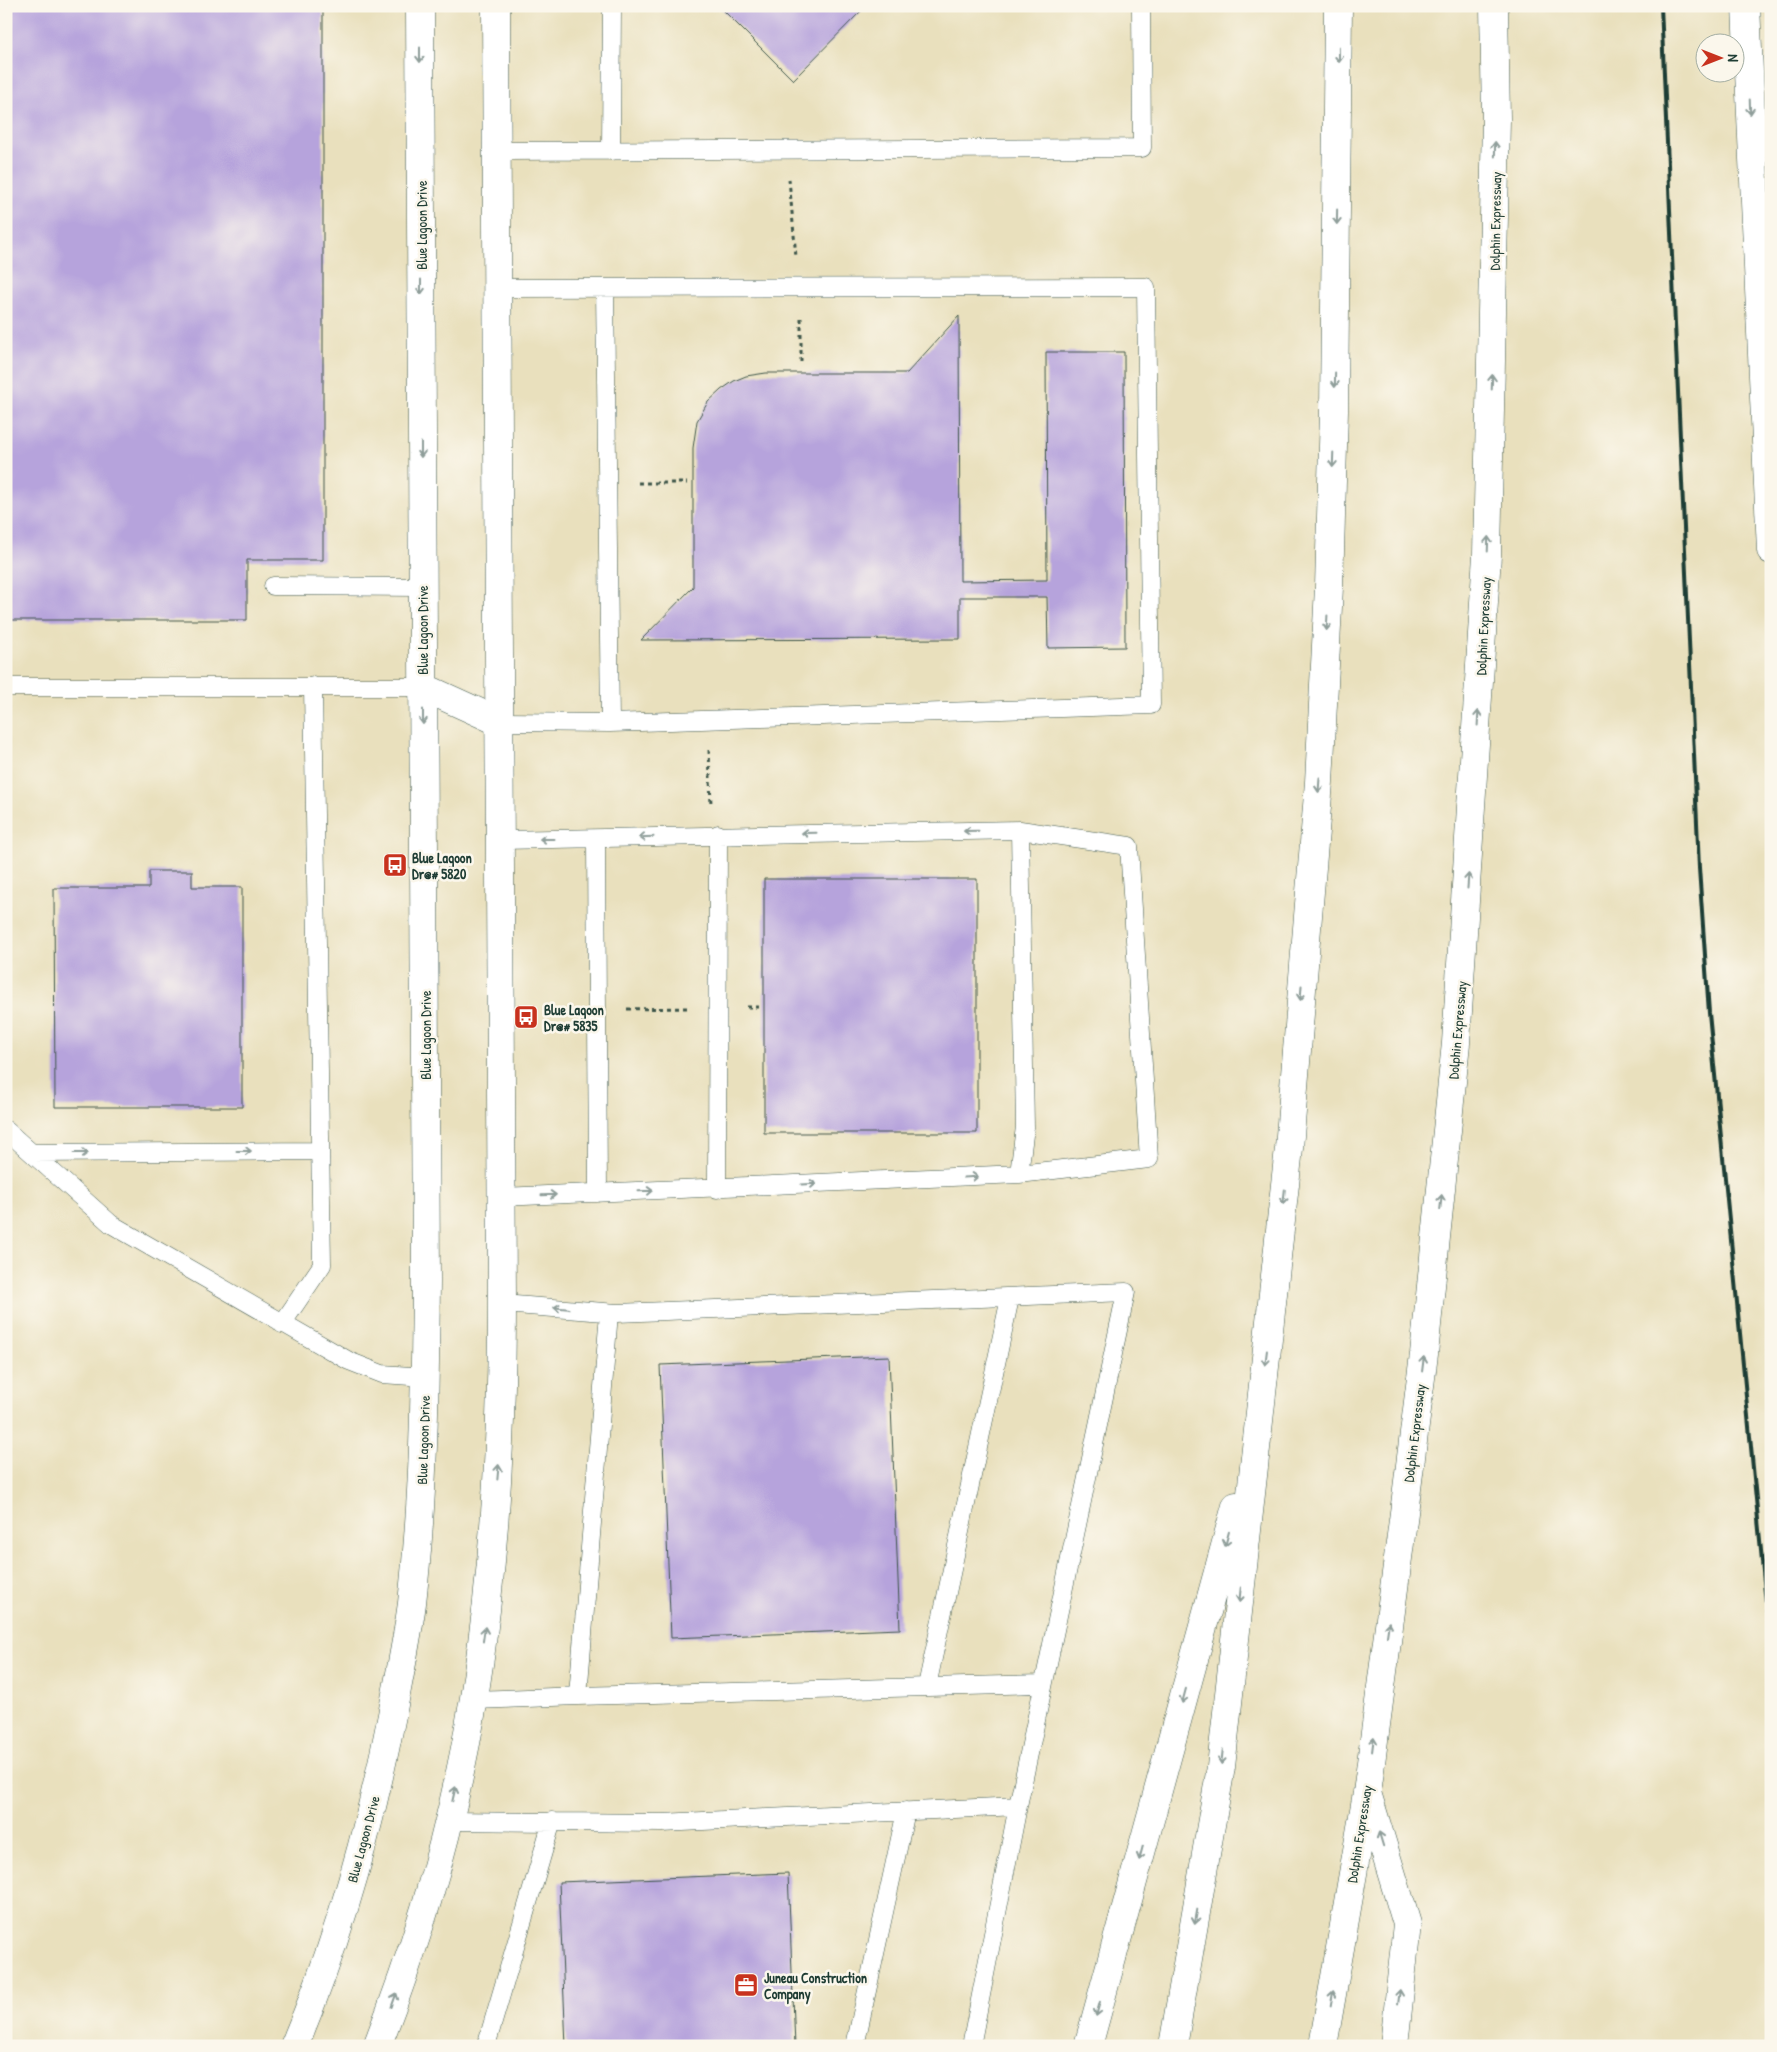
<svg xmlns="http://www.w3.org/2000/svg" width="1777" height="2052" font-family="'Patrick Hand',sans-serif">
<rect width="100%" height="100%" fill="#fbf7ec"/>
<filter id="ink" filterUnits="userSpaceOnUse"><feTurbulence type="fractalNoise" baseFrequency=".02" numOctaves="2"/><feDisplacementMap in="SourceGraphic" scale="10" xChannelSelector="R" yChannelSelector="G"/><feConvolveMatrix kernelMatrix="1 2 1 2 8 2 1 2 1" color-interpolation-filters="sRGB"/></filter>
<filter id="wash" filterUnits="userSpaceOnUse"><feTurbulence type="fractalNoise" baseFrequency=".0096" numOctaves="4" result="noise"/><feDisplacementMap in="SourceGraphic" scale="20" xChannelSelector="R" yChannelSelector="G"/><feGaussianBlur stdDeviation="1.12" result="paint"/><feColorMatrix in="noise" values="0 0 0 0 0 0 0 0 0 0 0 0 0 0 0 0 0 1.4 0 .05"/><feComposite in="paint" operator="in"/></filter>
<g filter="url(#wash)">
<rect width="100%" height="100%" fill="#e9e0bd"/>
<g id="blocks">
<!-- building -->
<path fill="#b6a3dc" d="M6 6H323V560H247V620H6Z
M719 6H866L793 80Z
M959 316 960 581 1047 580 1046 352H1124L1125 647 1048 648 1047 597H960V639L641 640 693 587V448L697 421 708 402 721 390 734 381 746 376 766 373H907Z
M149 871H192V887H242V1107H55L54 888H149Z
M764 879H977V1133H764Z
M889 1356 900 1629 671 1638 660 1365Z
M788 1873 795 2046H566L559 1882Z"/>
</g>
</g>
<g filter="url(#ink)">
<use href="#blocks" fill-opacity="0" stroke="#3d5549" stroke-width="1"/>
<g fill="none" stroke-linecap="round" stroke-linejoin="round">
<defs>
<path id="lane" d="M497 151 1142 148 1141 6
M611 151 612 6
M498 288 1146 287 1151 705 610 723 500 722
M605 288 610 723
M273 586 422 587
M6 687H423
M596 839 598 1193
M499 840 1020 830 1129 846 1149 1159 1019 1174 501 1197
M6 1130 111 1224 349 1361 382 1374 425 1377
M32 1153 320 1151
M1019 1174 1025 1127 1020 830
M717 1189 718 834
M502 1304 617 1313 1126 1292 1018 1806
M609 1313 578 1696 1043 1684
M282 1324 322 1265 313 686
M927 1686 1010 1298
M474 1700 578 1696
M448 1821 662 1823 1018 1806 971 2046
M486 2046 552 1821
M855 2046 906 1811"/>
<path id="street" d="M423 687 500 722
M294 2046C339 1940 370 1828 392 1715 399 1678 407 1641 412 1603 424 1496 425 1389 426 1281L420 6
M377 2046C421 1934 455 1816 474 1698 495 1568 502 1436 502 1304L496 6"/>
<path id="secondary" d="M1746 6 1771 550"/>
<path id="highway" d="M1368 1796 1407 1924 1394 2046
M1088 2046 1236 1506
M1173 2046 1221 1767 1289 1148 1319 782 1329 587 1334 411 1338 6
M1323 2046 1367 1793 1405 1505 1424 1354 1456 1043 1487 555 1496 119 1494 6"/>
</defs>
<!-- lane casing -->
<use href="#lane" stroke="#3d5549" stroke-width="19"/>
<!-- street casing -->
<use href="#street" stroke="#3d5549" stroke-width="29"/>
<!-- secondary casing -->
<use href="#secondary" stroke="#3d5549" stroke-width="29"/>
<!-- highway casing -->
<use href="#highway" stroke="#3d5549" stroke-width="29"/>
<!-- path -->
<path stroke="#3d5549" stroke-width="3" stroke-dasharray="4 4" stroke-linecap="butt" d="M789 179 796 257
M801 318V362
M638 483H687
M709 750 711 806
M747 1007H758
M627 1009 688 1008"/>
<!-- lane -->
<use href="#lane" stroke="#fff" stroke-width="18"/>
<!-- street -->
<use href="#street" stroke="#fff" stroke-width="28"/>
<!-- secondary -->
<use href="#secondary" stroke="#fff" stroke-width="28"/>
<!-- highway -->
<use href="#highway" stroke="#fff" stroke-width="28"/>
<!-- rail -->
<path stroke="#1f3d34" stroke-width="4" d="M1661 6 1699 868 1709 1013 1771 1654"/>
</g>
<!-- one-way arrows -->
<defs><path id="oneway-shaft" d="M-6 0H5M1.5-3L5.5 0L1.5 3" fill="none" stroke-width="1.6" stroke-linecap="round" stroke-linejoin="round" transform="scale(1.25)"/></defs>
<g stroke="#8f9e9a">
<use href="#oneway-shaft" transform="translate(420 55) rotate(90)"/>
<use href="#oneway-shaft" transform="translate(1339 55) rotate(89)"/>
<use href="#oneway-shaft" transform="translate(1750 107) rotate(88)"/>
<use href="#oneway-shaft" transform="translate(1495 149) rotate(-89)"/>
<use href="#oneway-shaft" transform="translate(1337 217) rotate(91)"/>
<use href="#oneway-shaft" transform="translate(421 287) rotate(90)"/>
<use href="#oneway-shaft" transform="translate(1335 380) rotate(91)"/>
<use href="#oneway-shaft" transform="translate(1492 382) rotate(-88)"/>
<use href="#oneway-shaft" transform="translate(421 450) rotate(90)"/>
<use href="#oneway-shaft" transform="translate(1333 460) rotate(92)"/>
<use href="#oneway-shaft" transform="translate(1488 544) rotate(-88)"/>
<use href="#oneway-shaft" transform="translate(1327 623) rotate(93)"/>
<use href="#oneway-shaft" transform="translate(423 717) rotate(90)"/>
<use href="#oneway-shaft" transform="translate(1478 718) rotate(-87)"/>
<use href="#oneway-shaft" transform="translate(1319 785) rotate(94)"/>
<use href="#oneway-shaft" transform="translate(971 831) rotate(179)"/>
<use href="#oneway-shaft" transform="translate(809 833) rotate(179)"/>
<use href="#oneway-shaft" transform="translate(646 837) rotate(178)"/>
<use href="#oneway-shaft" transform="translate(547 839) rotate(180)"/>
<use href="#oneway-shaft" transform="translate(1468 881) rotate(-86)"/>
<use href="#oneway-shaft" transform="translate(1301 993) rotate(94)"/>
<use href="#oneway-shaft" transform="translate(244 1151)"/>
<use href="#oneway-shaft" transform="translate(81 1153)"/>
<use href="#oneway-shaft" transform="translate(971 1177) rotate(-3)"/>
<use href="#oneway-shaft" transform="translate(809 1184) rotate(-3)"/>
<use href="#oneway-shaft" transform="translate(646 1191) rotate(-2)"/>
<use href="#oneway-shaft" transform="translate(549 1195) rotate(-2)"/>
<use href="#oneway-shaft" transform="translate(1284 1197) rotate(96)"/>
<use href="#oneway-shaft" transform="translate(1441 1202) rotate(-84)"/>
<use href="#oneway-shaft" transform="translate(561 1308) rotate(-175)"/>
<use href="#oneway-shaft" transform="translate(1266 1358) rotate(97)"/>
<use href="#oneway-shaft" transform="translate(1423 1364) rotate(-83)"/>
<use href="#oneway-shaft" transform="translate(498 1472) rotate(-85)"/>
<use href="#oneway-shaft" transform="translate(1227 1539) rotate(105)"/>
<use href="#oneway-shaft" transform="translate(1240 1595) rotate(96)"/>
<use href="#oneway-shaft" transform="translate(1388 1629) rotate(-82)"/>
<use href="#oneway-shaft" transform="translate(484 1634) rotate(-82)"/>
<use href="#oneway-shaft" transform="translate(1184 1696) rotate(105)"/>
<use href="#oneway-shaft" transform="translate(1373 1744) rotate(-83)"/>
<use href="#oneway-shaft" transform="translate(1222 1757) rotate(96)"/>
<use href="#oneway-shaft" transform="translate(454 1794) rotate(-77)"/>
<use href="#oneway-shaft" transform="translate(1381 1839) rotate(-107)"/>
<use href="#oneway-shaft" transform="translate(1141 1853) rotate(105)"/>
<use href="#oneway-shaft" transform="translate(1196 1917) rotate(100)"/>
<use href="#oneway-shaft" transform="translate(1399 1997) rotate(-83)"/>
<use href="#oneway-shaft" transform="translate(1332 1998) rotate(-80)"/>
<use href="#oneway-shaft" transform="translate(394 2000) rotate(-70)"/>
<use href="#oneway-shaft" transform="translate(1098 2009) rotate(105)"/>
</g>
</g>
<!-- icons -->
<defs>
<symbol id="bus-square" viewBox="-11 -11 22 22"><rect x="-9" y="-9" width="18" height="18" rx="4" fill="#c8321e" stroke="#fbf7ec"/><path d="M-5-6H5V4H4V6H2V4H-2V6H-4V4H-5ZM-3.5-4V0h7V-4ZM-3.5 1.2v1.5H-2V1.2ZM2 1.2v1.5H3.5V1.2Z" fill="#fff"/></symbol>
<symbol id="office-square" viewBox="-11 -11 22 22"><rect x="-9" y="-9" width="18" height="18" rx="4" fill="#c8321e" stroke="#fbf7ec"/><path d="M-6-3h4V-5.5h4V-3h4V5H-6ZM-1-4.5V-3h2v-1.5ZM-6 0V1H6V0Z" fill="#fff"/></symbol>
</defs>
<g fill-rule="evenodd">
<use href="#bus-square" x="381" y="851" width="28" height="28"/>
<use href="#bus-square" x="512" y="1003" width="28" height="28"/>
<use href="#office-square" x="732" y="1971" width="28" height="28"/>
</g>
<g text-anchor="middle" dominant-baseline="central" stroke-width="5" stroke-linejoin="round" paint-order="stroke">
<!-- street labels -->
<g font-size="14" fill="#1f3d34" stroke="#fbf7ec">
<text transform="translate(1495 221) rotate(-89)">Dolphin Expressway</text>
<text transform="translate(421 225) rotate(-90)">Blue Lagoon Drive</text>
<text transform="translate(1483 626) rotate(-87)">Dolphin Expressway</text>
<text transform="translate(422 630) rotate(-90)">Blue Lagoon Drive</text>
<text transform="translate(1457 1030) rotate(-85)">Dolphin Expressway</text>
<text transform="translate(425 1035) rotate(-90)">Blue Lagoon Drive</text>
<text transform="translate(1414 1433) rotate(-83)">Dolphin Expressway</text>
<text transform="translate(423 1440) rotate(-88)">Blue Lagoon Drive</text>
<text transform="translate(1359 1834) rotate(-81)">Dolphin Expressway</text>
<text transform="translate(363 1839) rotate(-75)">Blue Lagoon Drive</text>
</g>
<!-- poi labels -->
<g font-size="14" font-weight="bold" fill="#1f3d34" stroke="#fbf7ec" text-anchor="start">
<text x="412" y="857">Blue Lagoon<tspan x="412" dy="16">Dr@# 5820</tspan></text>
<text x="544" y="1009">Blue Lagoon<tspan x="544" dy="16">Dr@# 5835</tspan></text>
<text x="764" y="1977">Juneau Construction<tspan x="764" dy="16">Company</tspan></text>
</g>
</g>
<!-- margin -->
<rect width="1777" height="2052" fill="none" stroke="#fbf7ec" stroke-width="25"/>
<!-- north arrow -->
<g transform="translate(1720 58) rotate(90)"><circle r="24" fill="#fbf7ec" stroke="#a3ada2"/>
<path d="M0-4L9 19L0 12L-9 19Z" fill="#c8321e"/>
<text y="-8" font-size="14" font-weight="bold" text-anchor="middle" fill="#1f3d34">N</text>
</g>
</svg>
